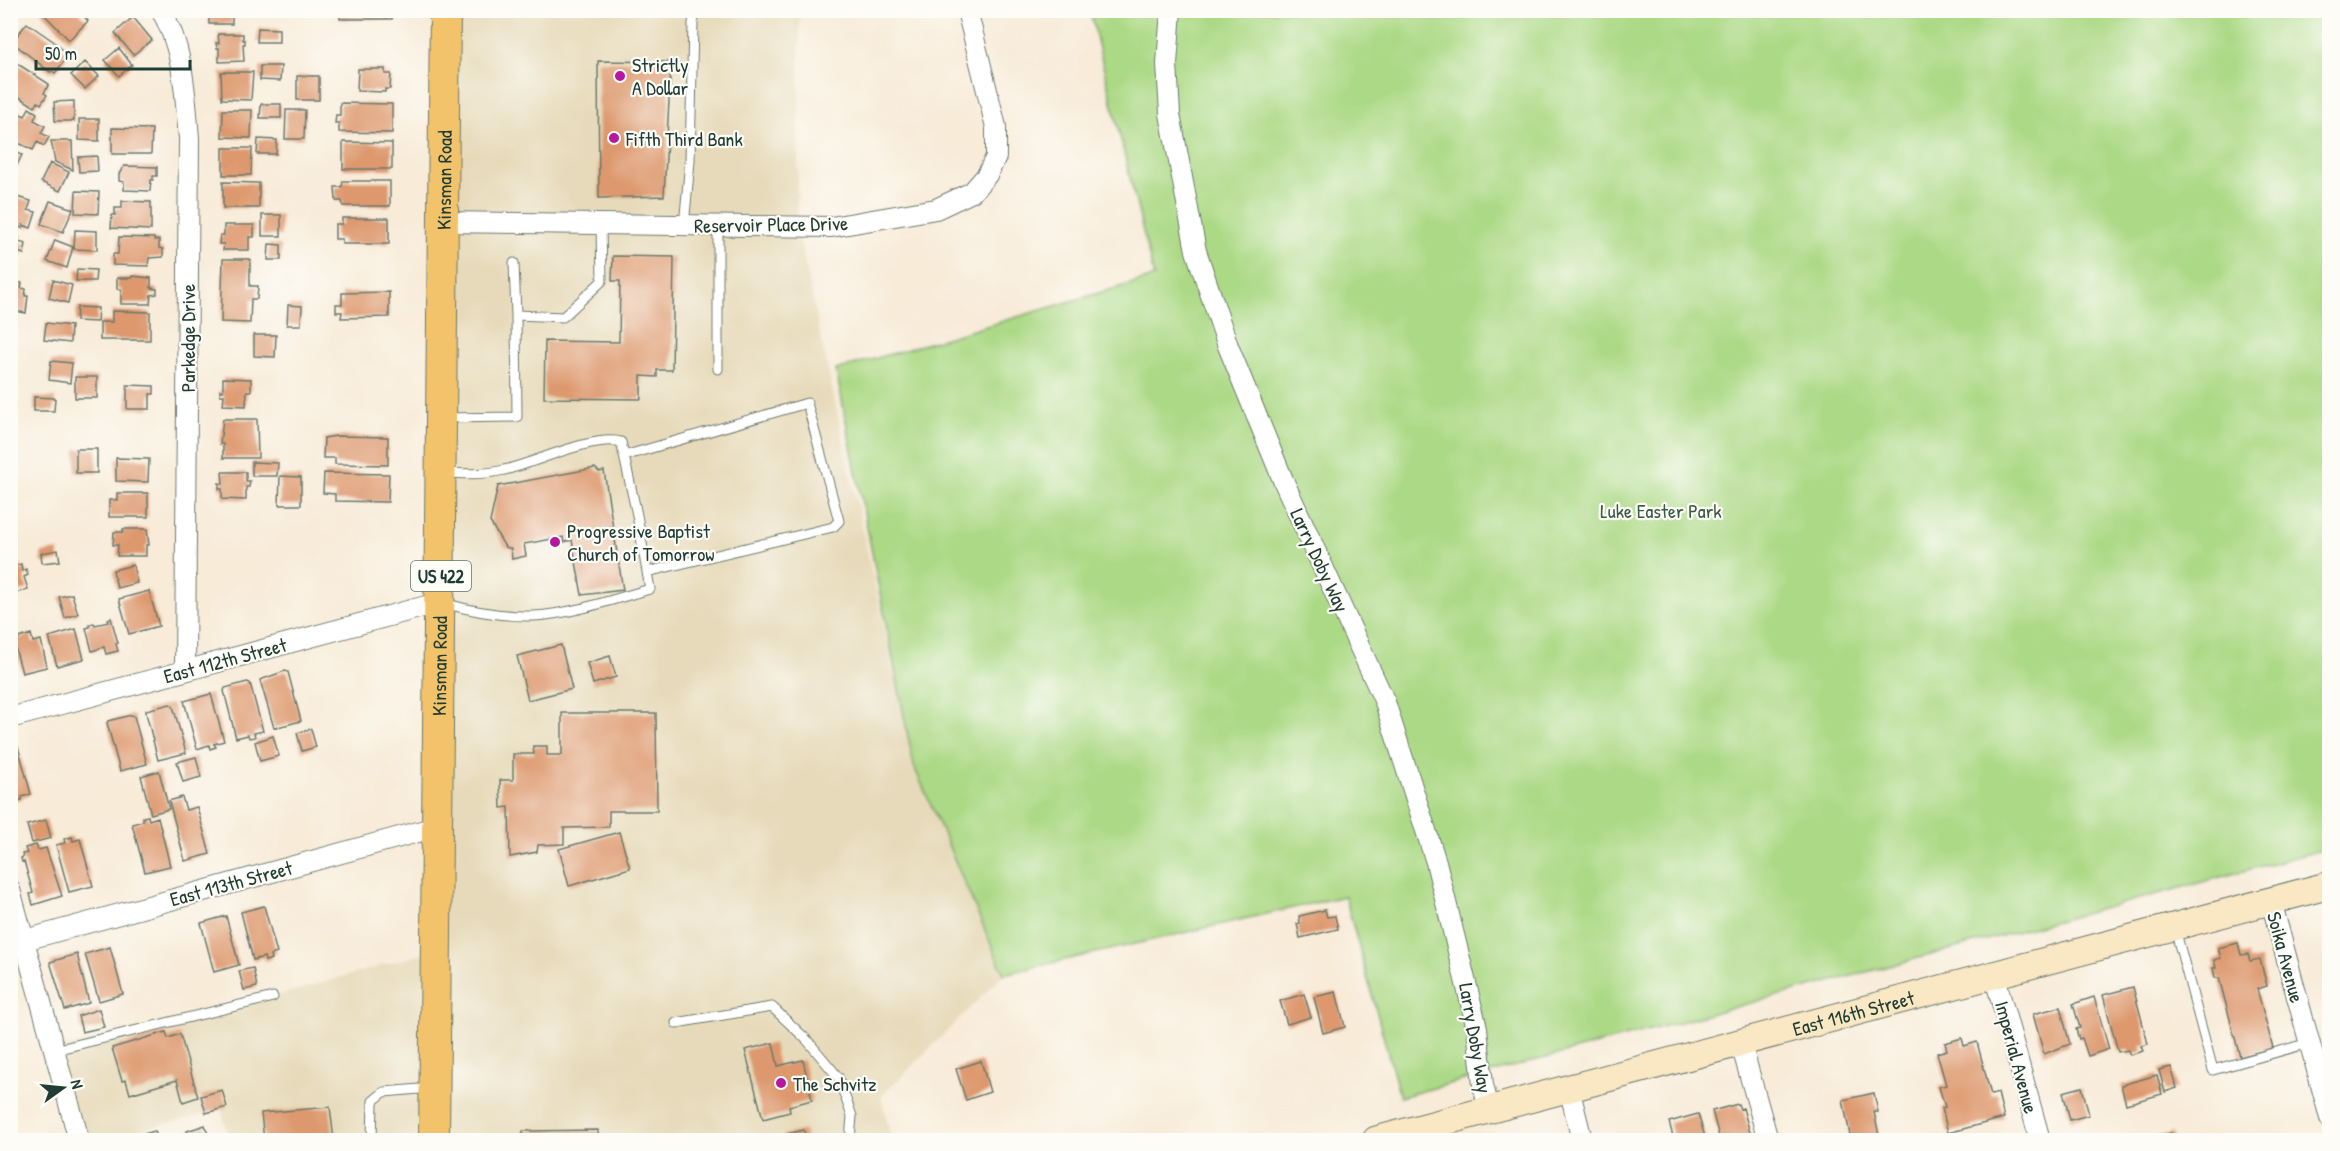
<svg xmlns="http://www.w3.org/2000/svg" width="2340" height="1151" font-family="'Patrick Hand',sans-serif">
<rect width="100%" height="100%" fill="#fdfcf7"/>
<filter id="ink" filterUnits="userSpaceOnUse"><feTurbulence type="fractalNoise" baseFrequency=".0167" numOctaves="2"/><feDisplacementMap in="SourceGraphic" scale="12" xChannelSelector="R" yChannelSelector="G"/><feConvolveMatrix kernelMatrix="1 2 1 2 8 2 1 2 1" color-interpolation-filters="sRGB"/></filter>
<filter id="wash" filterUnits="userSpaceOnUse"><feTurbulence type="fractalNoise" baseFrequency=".008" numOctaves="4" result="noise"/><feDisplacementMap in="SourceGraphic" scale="24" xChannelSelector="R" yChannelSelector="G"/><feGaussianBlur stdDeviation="1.35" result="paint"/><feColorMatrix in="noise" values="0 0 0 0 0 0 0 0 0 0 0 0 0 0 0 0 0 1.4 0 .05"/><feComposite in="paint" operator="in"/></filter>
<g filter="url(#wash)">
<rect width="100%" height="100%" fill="#f8ebd8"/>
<!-- built -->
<path fill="#e7daba" d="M445 11H800L797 227 914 766 1004 974 881 1097 892 1140H230L221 1110 100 1140H79L55 1050 273 997 435 950Z"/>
<!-- green -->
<path fill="#acd985" stroke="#668b5c" stroke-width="1.5" d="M1090 11H2319L2330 70 2329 848 1400 1097 1345 896 1004 974 914 766 836 370 1154 277Z"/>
<g id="blocks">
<!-- building -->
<path fill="#dd986d" d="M40 10H78L88 21 69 40Z
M209 10H232V24H209Z
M340 10H392V19H340Z
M133 17 152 40 133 55 115 33Z
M27 23 53 41 66 53 63 57 66 59 55 73 52 71 50 72 12 42Z
M258 28 279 29V42H257Z
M218 34H243V40H245V44H243L244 61 219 62V48H217L216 43H219Z
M119 48 132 65 119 76 105 60Z
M10 59 49 84 44 93 47 95 41 104 38 102 35 107 10 91Z
M598 61 671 62 664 196 599 198Z
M85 62 99 76 85 89 71 75Z
M260 66H281L280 81 260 80Z
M358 69H385V74H391L390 89H385V92L357 91Z
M221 72H253L251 100 222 99Z
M297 76H319V100H297Z
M74 101V121H55L54 102Z
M340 103 392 104V133L339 132V123H335L336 115H340Z
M261 104H281V118H260Z
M29 108 37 113 34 120 45 126 41 133 49 137 44 146 37 142 33 150 10 139V109L25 116Z
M223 110H252L251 138 222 137Z
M286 110H305L304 139H285Z
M79 119H99V141L79 140Z
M112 128 152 129 151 154H112Z
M258 139 277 140 276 154H257Z
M51 141H72L73 170 55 162Z
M343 142 392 143V169H343Z
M223 148H252L251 175H223Z
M10 150 22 155 10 180Z
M97 156 98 171 79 172 78 157Z
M50 163 69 172 60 191 41 182Z
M124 166 157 167V176H153V180H151L150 191 124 190V182L119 181V174Z
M343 181H390V206H343L342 201H336L335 187H342Z
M223 182 259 183V208H223Z
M76 191 99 192 98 214 75 213Z
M10 195 31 201 28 210 36 212 31 228 23 225 22 228 10 224Z
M50 201 73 209 63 232 41 224Z
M122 201 151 202V230L111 228 112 215H115V208H122Z
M262 215H281V236H262Z
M342 218H389V244H342V239H335V224H342Z
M224 225H254V237H249V250H223L224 244H219L220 235H224Z
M75 230 97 231V250L74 249Z
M16 235 19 236V242L26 244 24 254 17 252 14 266 10 265V236L15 238Z
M119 237 154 238V240H159V248L163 249V257L149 258 148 266 113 265V254H118Z
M55 240 73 247 67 268 47 261Z
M269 244 281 245V260H268Z
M613 256 674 257 672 370H657V377L641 376V399L544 398 545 341 619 342 620 281H612Z
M223 259H250V286H258L257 299H251L250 323 221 322Z
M77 269 96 270 95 281H76Z
M132 276 151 278V288L157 289V294L151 295 150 304H121V289H117V278H132Z
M53 280 72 285 68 303 49 298Z
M10 281 22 283 21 288 26 289 25 296H28L26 313 10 310Z
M389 292V317L341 318 342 312H336V304H342V293Z
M288 305 302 306 301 325H287Z
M77 307 98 308 97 322 76 321Z
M112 311 150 312V340H100V322H112Z
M46 323 71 326 70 343 44 340Z
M254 335H276L275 357 254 356Z
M51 361 72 363 70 383 49 380Z
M75 377H97V398H75Z
M223 378 251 379V391H247L246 406 223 405 224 395H220V390L223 391Z
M127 385 154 386V394H150V409H127Z
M34 397 55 398 54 411H34Z
M223 419H257L258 458H223V444H220Z
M336 436 388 437V465L335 464V458H323L324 438Z
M76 449H97V473H76Z
M116 458 149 459 148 482 116 481Z
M252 462 278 463 277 476H252Z
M595 468 599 472 604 471 623 590 582 595 572 540 564 542 563 537 524 544 526 556 512 559 511 549 505 547 490 522 498 486Z
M222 472H246V481H250L249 487H246V500L222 499V489H219V483L223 484Z
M324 473 389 474 388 502 335 501V494L323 493Z
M280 476 301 477V505H279Z
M117 493H148V517H109V500H117Z
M123 529H147L149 545H146V556H117L118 545H113L114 532H123Z
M58 550 60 561 42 563 41 553Z
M21 564 22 571 26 569 28 575 24 577 28 589 10 595V567Z
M133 565 137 583 117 588 113 570Z
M149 591 159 626 129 634 119 599Z
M72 594 78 614 65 618 59 597Z
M111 618 118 643 116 644 118 651 106 654 104 647 92 651 86 628 90 627 89 624 94 623 95 625 109 622 108 619Z
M76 629 84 659 57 666 49 637Z
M31 634 33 642 41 640 47 667 22 673 13 640Z
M561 645 572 689 528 700 517 656Z
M610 656 616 677 593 684 587 663Z
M285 671 288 672 301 721 274 728 260 680Z
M247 682 250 683 263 731 254 733 255 737 249 738 248 735 236 738 224 691 225 688Z
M211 694 224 741 214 744 216 747 210 749 209 745 197 749 184 701Z
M170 704 173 706 186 753 158 760 146 713V710Z
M562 713H656L657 811H609V827L564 828V844L538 845 537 852 510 857 509 807 501 808 500 780H513V754H534L533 746H547V755H562Z
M131 715 134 716 147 764 120 771 107 723 108 721Z
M311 729 316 747 302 751 297 733Z
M273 736 279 756 260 761 255 742Z
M18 747 31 794 22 797V800L16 801 15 798 10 799V749Z
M196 757 201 777 183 782 177 762Z
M159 771 169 809 151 814 141 776Z
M182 797 186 810 197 807 210 854 185 861 169 801Z
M148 816 149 820 158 817 170 866 145 872 132 824 143 821V817Z
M46 820 51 838 32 843 27 825Z
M619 832 630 868 569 886 559 849Z
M72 837 73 841 80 839 93 886 69 892 56 845 65 843 64 839Z
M36 845 38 850 46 848 62 896 33 905 30 894 33 893 24 861 22 862 21 858 23 857 22 854 27 853 25 848Z
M264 906 277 953 271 955 272 959 265 961 264 957 253 960 241 912Z
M1325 910 1327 917 1335 916 1338 929 1300 938 1297 924 1300 923 1299 916Z
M226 916 239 965 214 972 201 923Z
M2238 943 2241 955 2248 954 2250 961 2260 959 2267 986 2257 989 2273 1048 2240 1057 2219 978H2215L2213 968H2216L2214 960 2221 958 2218 948Z
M110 947 123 994 99 1001 85 954Z
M77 954 89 1003 65 1010 50 962Z
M253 968 257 987 244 990 239 971Z
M2133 987 2148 1044 2141 1046 2143 1051 2130 1055 2128 1050 2118 1052 2103 995Z
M1336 992 1345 1027 1323 1033 1314 997Z
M1304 994 1311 1017 1287 1024 1280 1001Z
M2094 997 2109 1049 2088 1056 2082 1038 2079 1039 2076 1029 2080 1028 2073 1004Z
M2060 1007 2070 1044 2044 1054 2033 1014Z
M99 1009 104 1027 82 1032 78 1016Z
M166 1032 168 1038 180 1034 198 1097 183 1102 177 1080 130 1094 126 1080 122 1081 112 1048Z
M1962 1038 1964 1046 1977 1042 1991 1095 1998 1093 2004 1118 1948 1133 1942 1108 1945 1107 1939 1087 1946 1085 1937 1053 1947 1050 1945 1043Z
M773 1043 778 1066 803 1060 812 1100 789 1106 790 1112 763 1119 745 1050Z
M981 1061 990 1092 966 1100 956 1069Z
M2171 1067 2177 1088 2165 1092 2159 1070Z
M2157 1075 2162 1094 2126 1104 2121 1085Z
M2082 1087 2089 1115 2070 1120 2063 1092Z
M222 1090 227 1107 206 1113 201 1096Z
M1874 1093 1878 1112H1874L1880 1140H1851L1843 1100Z
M1738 1104 1740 1109 1743 1108 1752 1140H1720L1712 1111Z
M330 1107 334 1140H264L261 1113Z
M1698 1114 1706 1140H1674L1669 1122Z
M205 1125 210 1140H190L187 1131Z
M598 1130V1140H523V1131Z
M804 1130 806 1140H785L783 1135Z
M155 1131 158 1140H130L129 1138Z
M2171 1133 2173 1140H2152V1138Z"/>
</g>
</g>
<g filter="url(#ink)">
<use href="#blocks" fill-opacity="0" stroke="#6b7a6d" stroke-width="1.5"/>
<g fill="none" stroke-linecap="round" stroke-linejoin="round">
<defs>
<path id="service" d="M684 226 690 161 693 23 696 10
M718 226V369
M514 263 516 315
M444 418 517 417 516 315 563 317 602 281 601 224
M624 456 807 403 839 521 833 527 647 572
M443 603C472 611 503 617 534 616 573 614 613 599 650 589L637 515 621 442C594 434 533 464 504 470 483 475 464 474 443 473
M2175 929 2213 1070 2309 1043
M676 1023 772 1007 807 1040 838 1077 852 1116 850 1140
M55 1050 273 997
M372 1140 373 1101 384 1092 432 1088"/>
<path id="minor" d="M161 10C184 49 185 94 189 138L185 670
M1171 10 1167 64 1170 114 1196 251 1228 346 1283 480 1385 702 1436 862 1477 1028 1483 1085 1489 1109
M443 222 831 227 936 209 972 192 987 175 996 157V127L967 10
M10 718 441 602
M10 890 79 1140
M2271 901 2330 1118
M25 940 436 827
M1994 974 2040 1140
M1741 1044 1768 1140
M1569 1088 1582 1140"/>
<g id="secondary">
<path id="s1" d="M1376 1140 2330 885"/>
</g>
<g id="primary">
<path id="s2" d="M434 1140 445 10"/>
</g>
</defs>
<!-- service casing -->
<use href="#service" stroke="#6b7a6d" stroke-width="11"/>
<!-- minor casing -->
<use href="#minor" stroke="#6b7a6d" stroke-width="22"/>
<!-- secondary casing -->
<use href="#secondary" stroke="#6b7a6d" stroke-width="29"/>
<!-- primary casing -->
<use href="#primary" stroke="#6b7a6d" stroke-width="32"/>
<!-- service -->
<use href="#service" stroke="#fff" stroke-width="9"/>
<!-- minor -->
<use href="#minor" stroke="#fff" stroke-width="20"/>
<!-- secondary -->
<use href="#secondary" stroke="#fae7c3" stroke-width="27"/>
<!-- primary -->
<use href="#primary" stroke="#f2c36a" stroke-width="30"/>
</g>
</g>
<!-- markers -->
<g fill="#b5179e" stroke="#fdfcf7" stroke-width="2">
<circle cx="620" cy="76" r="6"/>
<circle cx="614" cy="138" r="6"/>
<circle cx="555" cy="542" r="6"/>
<circle cx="781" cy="1083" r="6"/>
</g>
<g text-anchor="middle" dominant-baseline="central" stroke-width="4.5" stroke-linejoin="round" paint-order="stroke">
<!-- shield labels -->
<rect fill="#fdfcf7" stroke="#62766e" stroke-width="1.5" x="411" y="561" width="60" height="30" rx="4.5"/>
<g font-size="18" font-weight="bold" fill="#1f3d34">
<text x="441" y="576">US 422</text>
</g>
<!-- poi labels -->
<g font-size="20" fill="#1f3d34" stroke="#fdfcf7" text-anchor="start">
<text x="632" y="64">Strictly<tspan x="632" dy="23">A Dollar</tspan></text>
<text x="626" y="138">Fifth Third Bank</text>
<text x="567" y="530">Progressive Baptist<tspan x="567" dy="23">Church of Tomorrow</tspan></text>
<text x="793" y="1083">The Schvitz</text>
</g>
<!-- street labels -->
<g font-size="20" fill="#1f3d34" stroke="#fdfcf7">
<text stroke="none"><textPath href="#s2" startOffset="960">Kinsman Road</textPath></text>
<text transform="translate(771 224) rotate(-1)">Reservoir Place Drive</text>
<text transform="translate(187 338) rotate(-90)">Parkedge Drive</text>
<text transform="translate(1320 560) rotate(65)">Larry Doby Way</text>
<text transform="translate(225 660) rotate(-15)">East 112th Street</text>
<text stroke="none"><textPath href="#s2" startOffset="474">Kinsman Road</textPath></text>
<text transform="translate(231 883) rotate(-15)">East 113th Street</text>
<text transform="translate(2286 957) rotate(75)">Soika Avenue</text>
<text stroke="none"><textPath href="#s1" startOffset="494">East 116th Street</textPath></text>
<text transform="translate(1476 1038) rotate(80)">Larry Doby Way</text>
<text transform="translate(2017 1057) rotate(75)">Imperial Avenue</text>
</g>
<!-- park labels -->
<g font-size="20" fill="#3b5c44" stroke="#fdfcf7">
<text x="1661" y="510">Luke Easter Park</text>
</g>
</g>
<!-- margin -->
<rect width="2340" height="1151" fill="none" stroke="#fdfcf7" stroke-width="36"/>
<!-- north arrow -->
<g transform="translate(63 1088) rotate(75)" stroke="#fdfcf7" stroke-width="4.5" paint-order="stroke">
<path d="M0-4.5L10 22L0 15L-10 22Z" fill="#1f3d34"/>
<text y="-9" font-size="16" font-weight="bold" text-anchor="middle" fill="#1f3d34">N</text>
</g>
<!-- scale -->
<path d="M36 60v9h154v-9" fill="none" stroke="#1f3d34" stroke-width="3"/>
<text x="45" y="60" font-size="18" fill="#1f3d34" stroke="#fdfcf7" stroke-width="4.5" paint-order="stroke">50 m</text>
</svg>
